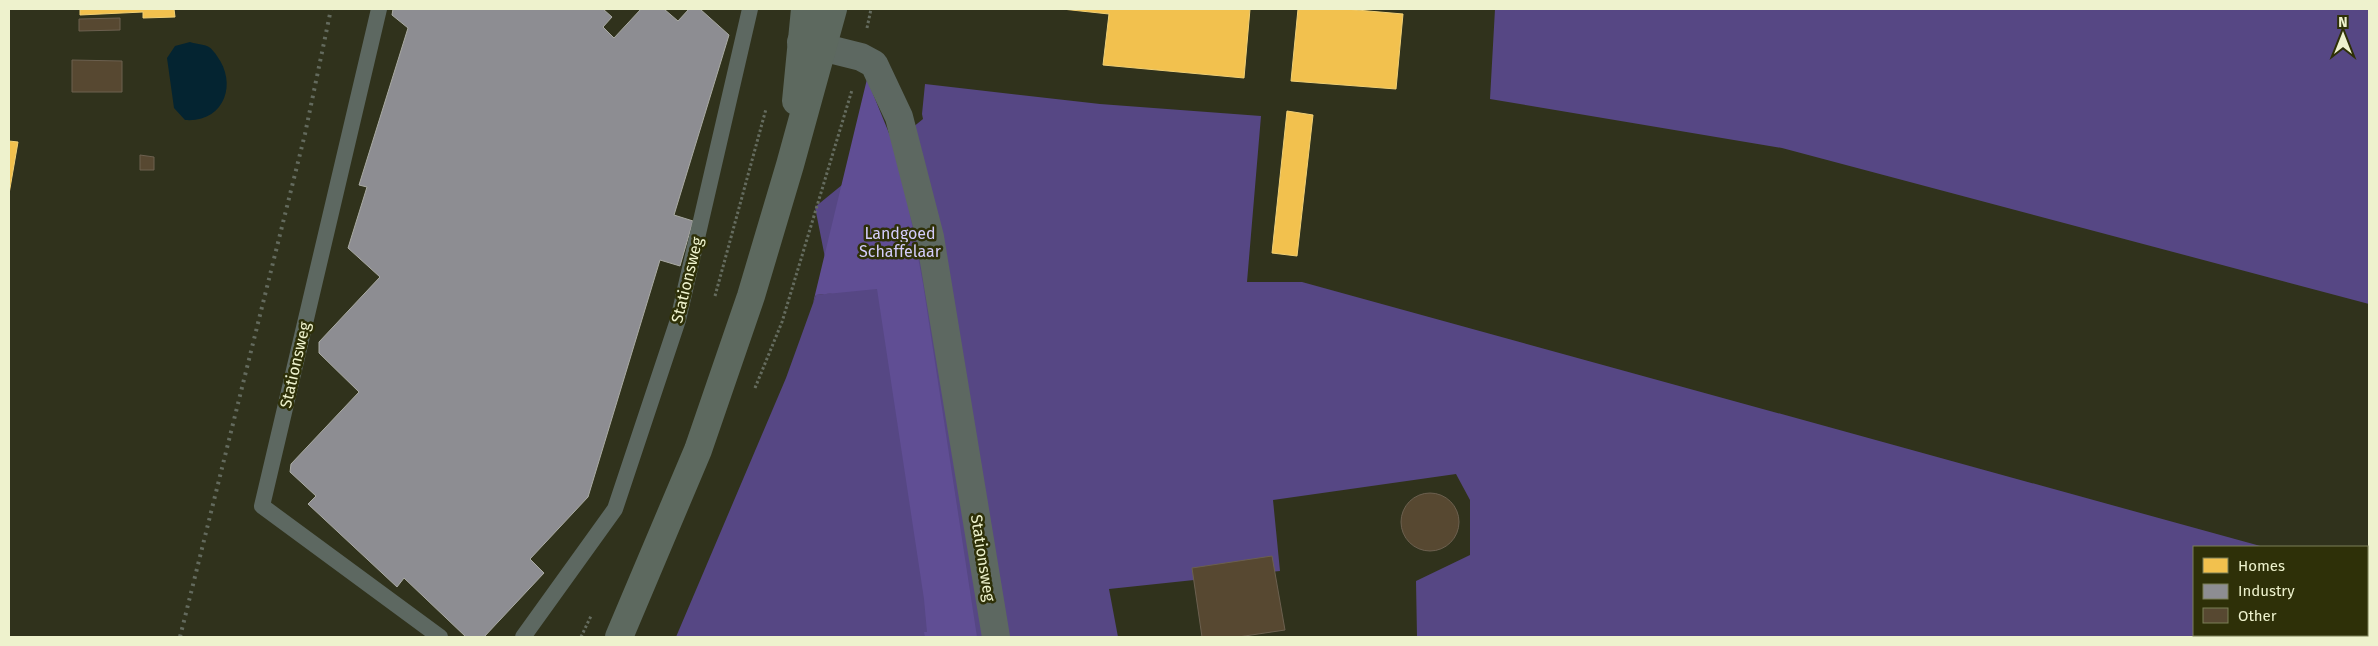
<svg xmlns="http://www.w3.org/2000/svg" width="2378" height="646" font-family="'Fira Sans',sans-serif">
<rect width="100%" height="100%" fill="#30321c"/>
<!-- green -->
<path fill="#564784" d="M1495 9H2369V304L1782 148 1490 99Z
M925 84 1100 104 1261 116 1247 282H1302L2264 547H2194V635H2367V569L2369 561V637H1417L1416 581 1470 555V500L1456 474 1273 500 1280 571 1109 589 1118 637H676L786 378 816 295 832 293 815 207 923 119 922 114Z"/>
<!-- forest -->
<path fill="#604e94" d="M867 79 893 143 902 171 923 284 977 637H925L924 632H927L924 599 877 289 816 295 813 303Z"/>
<!-- water -->
<path fill="#042431" d="M190 42C196 44 204 44 209 47 212 49 215 53 217 56 238 84 224 123 185 120L174 108 167 58 175 46Z"/>
<!-- homes -->
<path fill="#f2c14e" stroke="#f1d074" d="M80 9H174L175 17 143 18V12L80 15Z
M1062 9H1250L1244 78 1103 65 1109 14Z
M1298 9H1345L1403 14 1396 89 1291 81Z
M1287 111 1313 115 1297 256 1272 253Z
M9 141 18 142 9 194Z"/>
<!-- industry -->
<path fill="#8d8d92" stroke="#aaaba4" d="M393 9H603L612 17 603 27 614 38 641 9H664L678 21 689 9H700L729 35 674 215 693 221 680 266 660 260 588 497 530 559 544 573 484 637H466L404 578 397 587 308 504 316 496 290 472 291 464 359 392 319 353V342L380 277 348 248 367 187 359 185 408 28 392 15Z"/>
<!-- building -->
<path fill="#574831" stroke="#6c604f" d="M120 18V30L79 31V19Z
M72 60 122 61V92H72Z
M140 155 154 157V170H140Z
M1401 522a29 29 0 1 1 58 0a29 29 0 1 1-58 0Z
M1272 556 1285 630 1238 637H1202L1192 568Z"/>
<g fill="none" stroke-linecap="round" stroke-linejoin="round">
<!-- path -->
<path stroke="#656c5f" stroke-width="3" stroke-dasharray="2.5 2.5" stroke-linecap="butt" d="M867 28 871 9
M715 296 766 109
M755 388 782 322 852 90
M581 637 591 616"/>
<!-- lane -->
<path stroke="#5d6861" stroke-width="16" d="M379 9 262 506 440 637
M523 637 615 509 678 320 750 9"/>
<!-- street -->
<path stroke="#5d6861" stroke-width="28" d="M801 42 861 57 874 64 899 117 930 237 996 637"/>
<!-- secondary -->
<path stroke="#5d695f" stroke-width="28" d="M796 101 805 9
M619 637 698 450 751 296 790 165 833 9"/>
<!-- rail -->
<path stroke="#636a5d" stroke-width="4" stroke-dasharray="2.5 5" stroke-linecap="butt" d="M180 637 305 134 331 9"/>
</g>
<g text-anchor="middle" dominant-baseline="central" stroke-width="5" stroke-linejoin="round" paint-order="stroke">
<!-- park labels -->
<g font-size="16" fill="#d4cdfb" stroke="#2e3008">
<text x="900" y="233">Landgoed<tspan x="900" dy="18">Schaffelaar</tspan></text>
</g>
<!-- street labels -->
<g font-size="16" fill="#eef2cd" stroke="#2e3008">
<text transform="translate(687 280) rotate(-76)">Stationsweg</text>
<text transform="translate(295 365) rotate(-77)">Stationsweg</text>
<text transform="translate(983 558) rotate(81)">Stationsweg</text>
</g>
</g>
<!-- border -->
<rect width="2378" height="646" fill="none" stroke="#eef2cd" stroke-width="20"/>
<!-- legend -->
<rect x="2193" y="546" width="175" height="90" fill="#2e3008" stroke="#7b7e57"/>
<rect x="2203" y="558" width="25" height="15" fill="#f2c14e" stroke="#7b7e57"/>
<text x="2238" y="571" font-size="15" fill="#eef2cd">Homes</text>
<rect x="2203" y="584" width="25" height="15" fill="#8d8d92" stroke="#7b7e57"/>
<text x="2238" y="596" font-size="15" fill="#eef2cd">Industry</text>
<rect x="2203" y="608" width="25" height="15" fill="#574831" stroke="#7b7e57"/>
<text x="2238" y="621" font-size="15" fill="#eef2cd">Other</text>
<!-- north arrow -->
<g transform="translate(2343 35)" stroke="#2e3008" stroke-width="4" paint-order="stroke">
<path d="M0-4L9 19L0 12L-9 19Z" fill="#eef2cd"/>
<text y="-8" font-size="14" font-weight="bold" text-anchor="middle" fill="#eef2cd">N</text>
</g>
</svg>
